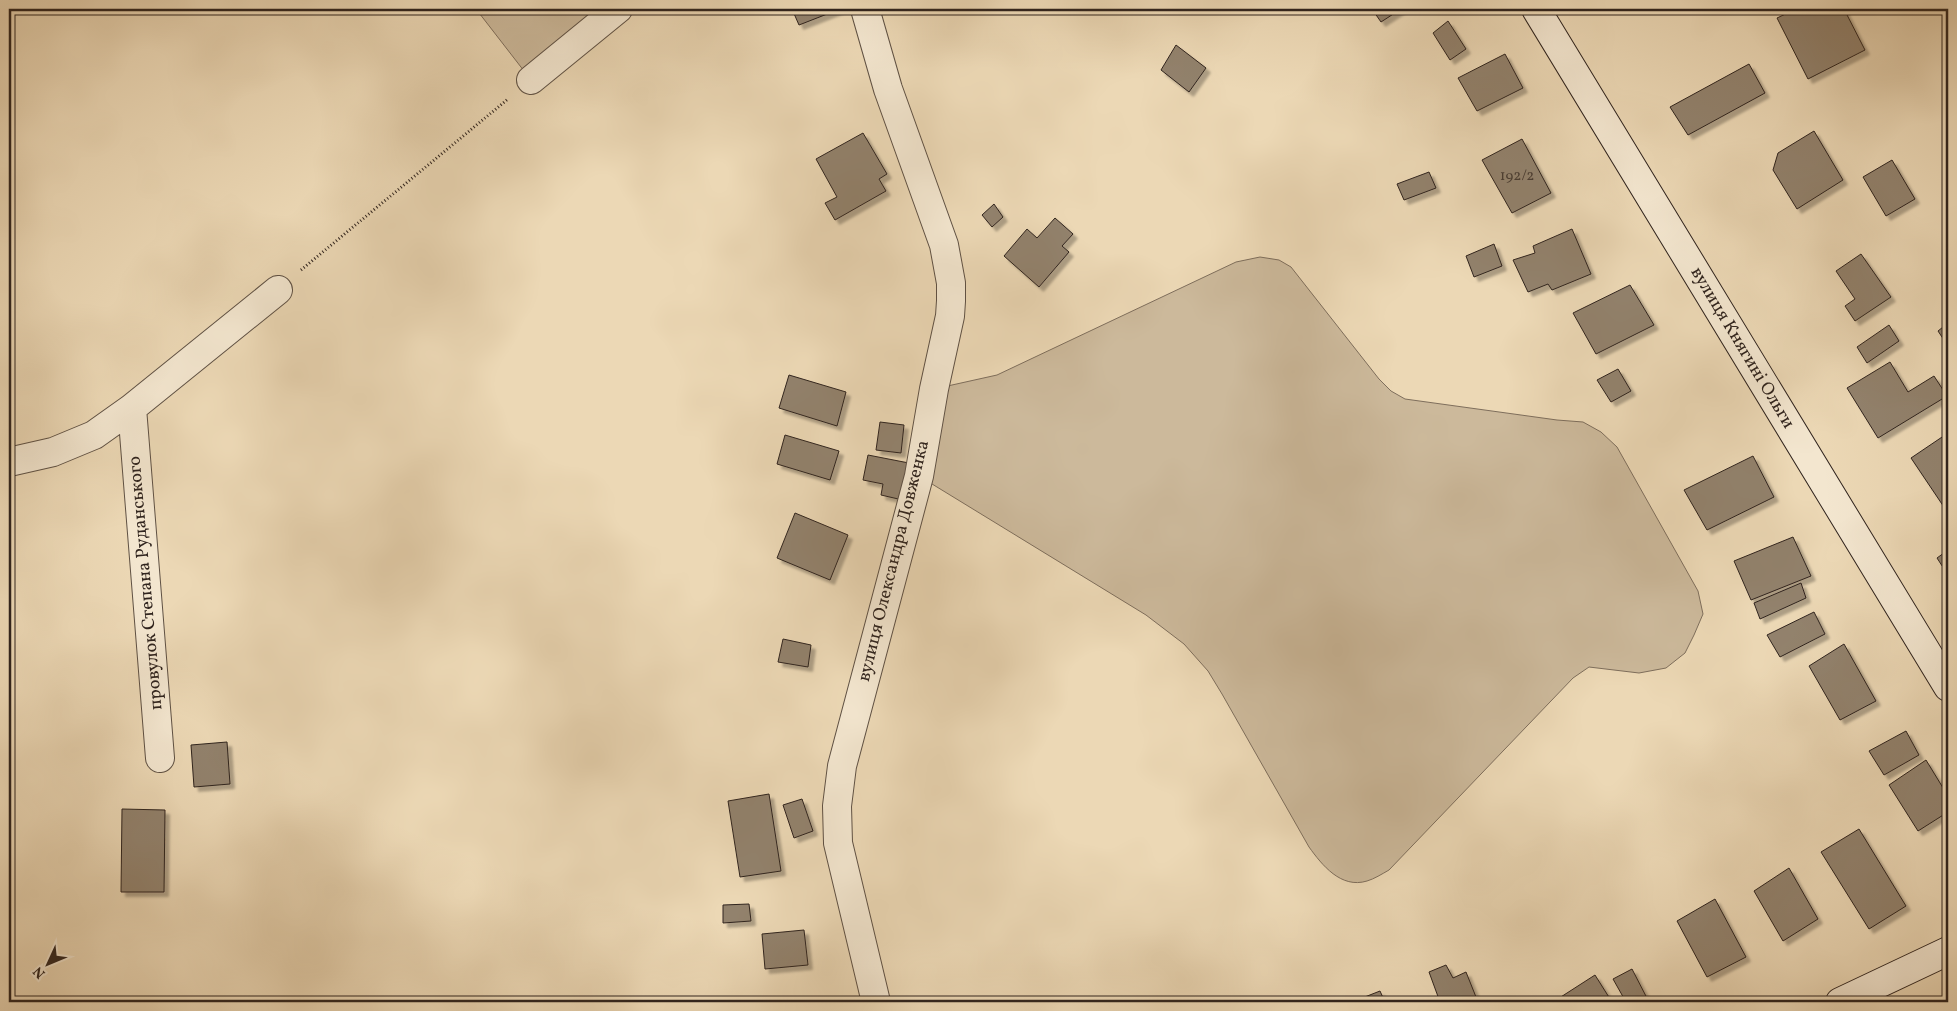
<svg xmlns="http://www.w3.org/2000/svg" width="1957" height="1011" font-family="Vollkorn,serif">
<defs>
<filter id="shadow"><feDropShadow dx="4.5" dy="4.5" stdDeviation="1" flood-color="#0004"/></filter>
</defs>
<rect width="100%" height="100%" fill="#ecd8b5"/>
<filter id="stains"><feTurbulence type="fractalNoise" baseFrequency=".004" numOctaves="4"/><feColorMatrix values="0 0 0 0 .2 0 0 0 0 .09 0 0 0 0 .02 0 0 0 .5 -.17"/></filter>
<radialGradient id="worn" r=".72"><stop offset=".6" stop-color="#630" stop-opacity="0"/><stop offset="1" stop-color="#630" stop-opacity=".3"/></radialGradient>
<!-- green -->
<path fill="#ccb99b" stroke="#7e6e5c" d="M476 9H613L531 80Z
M1260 257 1279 260 1291 267 1379 379 1391 391 1405 399 1557 420 1583 422 1601 432 1617 447 1698 591 1703 614 1694 635 1685 653 1666 668 1639 673 1589 667 1573 678 1389 870C1382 874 1374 879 1367 881 1341 889 1322 865 1309 847L1222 694 1208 671 1184 644 1146 615 919 476 934 389 997 375 1236 262Z"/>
<!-- building -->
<path fill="#92826d" stroke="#30241e" filter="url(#shadow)" d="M792 9H840L799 25Z
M1372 9H1401L1381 22Z
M1796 9H1844L1865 50 1808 79 1777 18Z
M1448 21 1466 49 1450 60 1433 33Z
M1176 45 1206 68 1189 92 1161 70Z
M1505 54 1523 88 1477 111 1458 78Z
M1749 64 1765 93 1688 135 1670 107Z
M1814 131 1843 180 1797 209 1773 170 1778 153Z
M863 133 887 174 879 179 886 191 835 220 825 203 837 197 816 159Z
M1522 139 1551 193 1512 213 1482 160Z
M1892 160 1915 199 1886 216 1863 177Z
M1429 172 1436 188 1404 200 1397 184Z
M994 204 1003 217 992 227 982 215Z
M1055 218 1073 234 1062 246 1069 252 1039 287 1004 256 1027 229 1037 238Z
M1572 229 1591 274 1552 290 1548 284 1528 292 1513 260 1535 253 1533 246Z
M1494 244 1502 266 1474 277 1466 256Z
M1861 254 1891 297 1855 321 1845 306 1855 299 1836 271Z
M1630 285 1654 325 1596 354 1573 313Z
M1948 323V346L1938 331Z
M1889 325 1899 341 1867 363 1857 347Z
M1890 362 1908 392 1934 376 1947 396 1878 438 1847 388Z
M1618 369 1631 391 1611 402 1597 380Z
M789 375 846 392 837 426 779 408Z
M880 422 904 425 901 453 876 450Z
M1948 433V513L1911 458Z
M785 435 839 451 830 480 777 464Z
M868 455 914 464 907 501 881 495 883 484 863 480Z
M1753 456 1774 497 1707 530 1684 490Z
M795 513 848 535 830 580 777 558Z
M1793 537 1811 576 1751 600 1734 561Z
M1948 550V575L1937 558Z
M1801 583 1806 598 1760 619 1754 603Z
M1814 612 1825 634 1780 657 1767 635Z
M783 639 811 645 808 667 778 662Z
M1844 644 1876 701 1840 720 1809 666Z
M1906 731 1919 755 1884 775 1869 751Z
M227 742 230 784 194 787 191 745Z
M1926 760 1948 796V812L1918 831 1889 785Z
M769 794 781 871 740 877 728 801Z
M802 799 813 831 794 838 783 805Z
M122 809 165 810 164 892H121Z
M1859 829 1906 906 1869 929 1821 852Z
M1789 868 1818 919 1783 941 1754 891Z
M1715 899 1746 957 1707 977 1677 921Z
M749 904 751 921 723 923V905Z
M804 930 808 965 765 969 762 934Z
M1446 965 1453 978 1466 972 1478 1002H1440L1429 972Z
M1632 969 1649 1002H1626L1613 979Z
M1595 975 1612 1002H1553Z
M1380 991 1385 1002H1352Z"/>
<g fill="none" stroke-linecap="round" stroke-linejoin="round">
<defs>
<path id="street" d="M865 9 888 89 944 245 951 283V301L950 316 934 389 919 476 842 766 837 806 838 843 876 1002
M531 80 618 9
M132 408 160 758
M9 462 53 452 94 435 132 408 278 290"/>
<path id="secondary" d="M1536 9 1948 687
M1840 1002 1948 951"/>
</defs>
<!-- street casing -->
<use href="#street" stroke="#5f5144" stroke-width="30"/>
<!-- secondary casing -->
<use href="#secondary" stroke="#30241e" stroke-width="30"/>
<!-- path -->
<path stroke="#30241e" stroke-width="3" stroke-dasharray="1 2.5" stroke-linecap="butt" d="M301 270 508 99"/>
<!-- street -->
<use href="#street" stroke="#f3e6cf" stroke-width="28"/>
<!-- secondary -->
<use href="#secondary" stroke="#f3e6cf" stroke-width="28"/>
</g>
<g text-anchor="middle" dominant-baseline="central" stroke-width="4.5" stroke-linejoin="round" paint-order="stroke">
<!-- number labels -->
<g font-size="15" fill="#483c32">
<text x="1517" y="176">192/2</text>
</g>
<!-- street labels -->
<g font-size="18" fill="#30241e" stroke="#f3e6cf">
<text transform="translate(1742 348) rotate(59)">вулиця Княгині Ольги</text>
<text transform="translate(894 561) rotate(-76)">вулиця Олександра Довженка</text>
<text transform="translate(146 583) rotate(-95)">провулок Степана Руданського</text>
</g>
</g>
<!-- margin -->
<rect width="1957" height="1011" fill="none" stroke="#ecd8b5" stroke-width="30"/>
<rect x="10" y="10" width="1937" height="991" fill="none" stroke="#30241e" stroke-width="2.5"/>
<rect x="15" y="15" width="1927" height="981" fill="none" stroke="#30241e"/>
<!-- north arrow -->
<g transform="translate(48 964) rotate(226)" stroke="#f3e6cf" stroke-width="4" paint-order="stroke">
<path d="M0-4L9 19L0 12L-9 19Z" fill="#30241e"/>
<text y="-8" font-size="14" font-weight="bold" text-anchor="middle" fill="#30241e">N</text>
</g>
<rect width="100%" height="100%" filter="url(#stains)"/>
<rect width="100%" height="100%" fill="url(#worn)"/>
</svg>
